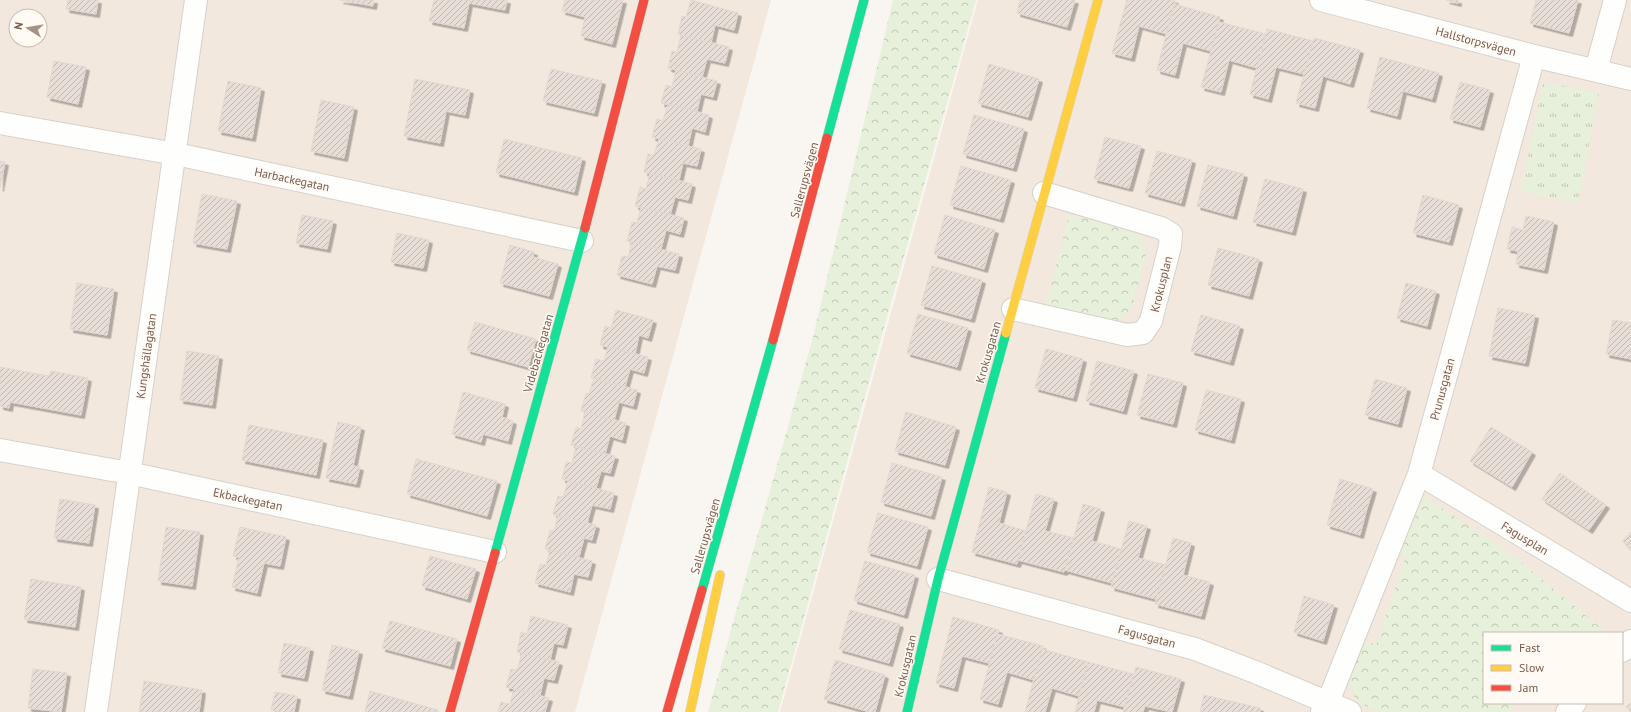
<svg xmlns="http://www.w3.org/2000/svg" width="1631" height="712" font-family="'PT Sans',sans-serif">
<defs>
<pattern id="grass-tufts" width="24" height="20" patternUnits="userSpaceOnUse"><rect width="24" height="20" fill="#e7f0db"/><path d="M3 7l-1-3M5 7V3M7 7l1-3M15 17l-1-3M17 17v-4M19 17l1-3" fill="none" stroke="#c0c6b4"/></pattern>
<pattern id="park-crowns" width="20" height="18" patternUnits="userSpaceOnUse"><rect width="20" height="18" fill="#e7f0db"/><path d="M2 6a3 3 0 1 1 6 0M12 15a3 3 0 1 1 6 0" fill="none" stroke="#c0c6b4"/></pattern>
<pattern id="building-hatch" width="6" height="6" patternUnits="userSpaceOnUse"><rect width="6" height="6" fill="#e6ded7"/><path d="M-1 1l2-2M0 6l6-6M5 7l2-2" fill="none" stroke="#bfb7b1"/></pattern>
<filter id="shadow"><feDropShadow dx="3.5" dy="3.5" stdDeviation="0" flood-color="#0004"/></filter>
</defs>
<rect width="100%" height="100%" fill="#f9f5f0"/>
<!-- residential -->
<path fill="#f2e8de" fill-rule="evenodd" d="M0 0H771L575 712H0ZM16 16H40V40H16Z
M978 0H1631V712H780ZM1484 633H1622V703H1484Z"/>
<!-- grass -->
<path fill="url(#grass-tufts)" d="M1543 82 1599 93 1578 203 1521 191Z"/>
<!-- park -->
<path fill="url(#park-crowns)" d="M893 0H976L887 317 778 712H708L813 337Z
M1069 215 1133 229 1143 241 1146 254 1132 307 1124 317 1115 321 1046 304Z
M1424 496 1515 557 1607 633H1484V703H1518L1509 712H1380L1355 701 1350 679 1361 638 1376 645 1406 556 1393 552 1411 509Z"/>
<!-- building -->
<path fill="url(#building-hatch)" stroke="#e2d8d2" filter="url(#shadow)" d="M68 0H98L96 14 66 9Z
M340 0H374L373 6Z
M434 0H507L505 10 469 3 464 28 429 21Z
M565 0H623L612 44 581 36 585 17 562 11Z
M691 0 738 13 734 30 715 25 711 43 678 34 682 16 686 17Z
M1020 0H1075L1067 27 1017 13Z
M1127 0H1175L1167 34 1139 26 1131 58 1112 53Z
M1446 0H1458V3Z
M1536 0H1578L1569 33 1530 23Z
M1174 4 1220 17 1211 51 1183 43 1175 75 1157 70Z
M1219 22 1266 34 1257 68 1229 60 1221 92 1201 87Z
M1267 29 1313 41 1304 74 1276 67 1268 99 1250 94Z
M681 35 729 47 725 63 707 59 702 77 668 68 672 51 677 52Z
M1314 38 1360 50 1350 84 1323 76 1315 108 1296 103Z
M1380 57 1439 73 1432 99 1403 91 1397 116 1367 108Z
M54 61 86 67 78 104 47 97Z
M989 64 1039 79 1028 117 978 103Z
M551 69 602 81 594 113 543 101Z
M676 70 717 81 713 97 701 94 697 111 661 103 666 85 672 87Z
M415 79 470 90 465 115 446 111 440 143 404 136Z
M228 81 261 88 252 138 218 131Z
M1460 82 1490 90 1480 127 1450 119Z
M321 100 354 107 344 158 311 151Z
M668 104 709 115 705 132 692 128 688 146 652 137 657 119 663 121Z
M974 115 1024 129 1013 168 963 154Z
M1105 137 1141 146 1129 188 1094 179Z
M504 139 582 158 574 192 496 173Z
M659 139 701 149 697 166 683 163 679 180 644 172 648 154 654 155Z
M1157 151 1192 160 1181 203 1145 193Z
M0 161 5 162 0 188Z
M1208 165 1244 174 1233 216 1197 206Z
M961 166 1011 180 1000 219 950 205Z
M650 173 692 184 688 200 675 197 670 215 635 206 640 187 646 189Z
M1265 179 1303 189 1292 232 1253 222Z
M202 194 237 201 227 249 193 243Z
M1423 195 1459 205 1449 242 1413 233Z
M641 207 684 218 680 234 666 230 661 249 627 241 632 222 637 223Z
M302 215 333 221 327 249 296 243Z
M945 215 995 230 984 269 934 254Z
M1526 216 1554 222 1544 270 1516 264 1518 251 1507 249 1512 227 1523 230Z
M397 233 429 240 423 268 391 262Z
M632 242 679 254 675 270 657 266 652 284 617 275 622 256 628 257Z
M510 245 534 252 533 257 558 264 549 296 500 283Z
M1218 248 1259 259 1249 296 1208 285Z
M932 266 982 280 971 319 921 305Z
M77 283 114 289 107 335 70 329Z
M1406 283 1436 291 1427 326 1397 318Z
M1498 308 1535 315 1525 363 1489 356Z
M616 310 653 320 648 338 639 335 635 354 600 345 605 326 611 328Z
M918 314 968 328 957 367 907 353Z
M1201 315 1240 326 1230 362 1191 351Z
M1613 320 1631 323V359L1606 354Z
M475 322 536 339 528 367 467 350Z
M608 347 648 357 644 373 630 369 625 387 591 378 596 359 604 361Z
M1046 349 1083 359 1073 398 1035 388Z
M187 351 219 356 212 405 180 400Z
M1097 361 1134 371 1123 411 1086 401Z
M0 367 49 376 51 371 88 378 81 415 10 402 9 408 0 406Z
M1148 374 1183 383 1173 424 1137 415Z
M594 378 637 390 633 406 619 402 614 420 581 411 586 393 589 394Z
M1375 379 1407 388 1398 424 1365 415Z
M1206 390 1241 399 1231 440 1195 430Z
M463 392 505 404 502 417 513 421 508 441 483 434 481 442 452 434Z
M585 412 626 423 622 440 610 436 605 454 571 445 576 427 581 429Z
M906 412 956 427 945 465 895 451Z
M338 422 361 427 353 466 360 467 356 484 326 478Z
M249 425 323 440 316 475 242 460Z
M1491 427 1532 452 1512 487 1470 461Z
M576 446 615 456 610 473 601 471 596 488 562 479 566 462 572 463Z
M416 459 497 481 487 516 407 494Z
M892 463 942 477 931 516 881 502Z
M1560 473 1606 505 1589 530 1542 499Z
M1340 479 1373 489 1366 512 1333 502Z
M568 481 614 493 610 509 592 505 587 523 553 514 558 496 563 497Z
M989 487 1007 492 999 523 1026 531 1017 564 972 552Z
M1036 494 1054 499 1045 531 1074 538 1064 572 1018 560Z
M60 499 95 505 89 543 54 538Z
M1333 502 1366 512 1360 535 1327 525Z
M1083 504 1101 509 1092 541 1121 549 1112 583 1065 570Z
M878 513 928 527 917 566 867 552Z
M558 516 596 525 592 540 584 538 579 557 545 549 550 530 554 531Z
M1129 521 1147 526 1138 558 1166 565 1156 599 1111 587Z
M166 527 200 532 192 586 158 581Z
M240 527 286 537 280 566 264 563 257 593 232 587 239 557 233 556Z
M1631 532V550L1622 541Z
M1173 538 1191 543 1183 575 1210 582 1201 616 1155 604Z
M550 550 592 561 588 577 574 574 570 592 535 583 540 564 546 565Z
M430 556 476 569 467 599 422 586Z
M865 561 915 575 904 615 854 600Z
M31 579 81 587 75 627 24 619Z
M1304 596 1334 605 1323 641 1294 632Z
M850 610 900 624 889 663 839 649Z
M531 616 568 625 563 645 554 643 550 660 517 652 521 632 527 634Z
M953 617 999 630 989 663 962 656 954 688 936 683Z
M390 621 457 639 450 666 382 648Z
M997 634 1043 646 1034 680 1007 672 998 704 980 699Z
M284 643 310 648 304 678 278 673Z
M332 645 359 651 349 696 322 690Z
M1042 649 1088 662 1079 696 1052 688 1045 712H1025Z
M522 653 559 662 554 680 544 678 540 695 506 687 511 669 517 670Z
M835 660 885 675 875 712H870L824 699Z
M1088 662 1133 674 1125 707 1097 700 1094 712H1075Z
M1136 667 1181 679 1172 712 1145 706 1143 712H1123Z
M33 669 67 673 61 712 28 708Z
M144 681 202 690 199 712H139Z
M514 689 549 698 545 712H498L501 702 510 704Z
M370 691 438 710 437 712H365Z
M275 692 297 696 294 712H281L271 710Z
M1204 695 1260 708V712H1200Z
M1631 703V712L1626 707Z"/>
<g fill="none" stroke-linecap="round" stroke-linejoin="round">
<defs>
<path id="street" d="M1321 0 1534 56 1631 79
M1596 70 1615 0
M0 123 176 154 582 241
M1013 309 1127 335 1143 333 1151 321 1170 246 1171 234 1161 228 1044 193
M0 450 129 473 495 552
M1419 474 1631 601
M938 579 1195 649 1255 672 1350 712
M1622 651 1631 641
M96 712 196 0
M1322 712 1328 702 1419 474 1534 56
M1567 712 1575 703"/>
<path id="fast" d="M827 138 864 0
M495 553 585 228
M702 590 773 340
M907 712 938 579 1006 333"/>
<path id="slow" d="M1006 333 1098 0
M690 712 720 575"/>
<path id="jam" d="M585 228 644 0
M773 340 827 138
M450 712 495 553
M667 712 702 590"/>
</defs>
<!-- street casing -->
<use href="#street" stroke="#d7d1cb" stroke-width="24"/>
<!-- fast casing -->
<use href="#fast" stroke="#d9d2cb" stroke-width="10"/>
<!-- slow casing -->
<use href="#slow" stroke="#d9d2cb" stroke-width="10"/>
<!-- jam casing -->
<use href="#jam" stroke="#d9d2cb" stroke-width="10"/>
<!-- street -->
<use href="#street" stroke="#fefefd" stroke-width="22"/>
<!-- fast -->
<use href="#fast" stroke="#16e098" stroke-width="9"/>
<!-- slow -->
<use href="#slow" stroke="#ffcf43" stroke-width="9"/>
<!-- jam -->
<use href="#jam" stroke="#f24e42" stroke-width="9"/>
</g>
<g text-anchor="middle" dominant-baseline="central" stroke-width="3" stroke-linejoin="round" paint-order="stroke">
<!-- street labels -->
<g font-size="12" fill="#7a5c4d" stroke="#fffaf3">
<text transform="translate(1476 41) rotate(15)">Hallstorpsvägen</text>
<text transform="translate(292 179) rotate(12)">Harbackegatan</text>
<text transform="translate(804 180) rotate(-75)">Sallerupsvägen</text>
<text transform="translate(1161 284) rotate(-76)">Krokusplan</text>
<text transform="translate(988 352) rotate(-74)">Krokusgatan</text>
<text transform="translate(538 353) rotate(-74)">Videbackegatan</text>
<text transform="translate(146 356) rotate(-82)">Kungshällagatan</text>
<text transform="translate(1442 389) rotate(-75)">Prunusgatan</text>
<text transform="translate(248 499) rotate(12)">Ekbackegatan</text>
<text transform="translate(705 536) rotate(-74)">Sallerupsvägen</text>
<text transform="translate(1525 538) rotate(31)">Fagusplan</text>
<text transform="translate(1147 636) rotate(15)">Fagusgatan</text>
<text transform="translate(905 666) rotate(-77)">Krokusgatan</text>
</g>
</g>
<!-- legend -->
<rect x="1483" y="632" width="140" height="72" fill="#fffaf3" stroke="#cabbb1"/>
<rect x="1491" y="645" width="20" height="6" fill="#16e098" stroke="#cabbb1"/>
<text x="1519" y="652" font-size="12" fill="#7a5c4d">Fast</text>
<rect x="1491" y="665" width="20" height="6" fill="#ffcf43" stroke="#cabbb1"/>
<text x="1519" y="672" font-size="12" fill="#7a5c4d">Slow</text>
<rect x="1491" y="685" width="20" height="6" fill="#f24e42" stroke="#cabbb1"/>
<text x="1519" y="692" font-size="12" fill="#7a5c4d">Jam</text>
<!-- north arrow -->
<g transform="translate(28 28) rotate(282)"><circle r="19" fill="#fffaf3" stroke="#cabbb1"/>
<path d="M0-3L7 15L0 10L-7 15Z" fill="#a69286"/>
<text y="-6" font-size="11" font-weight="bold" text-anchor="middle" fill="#7a5c4d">N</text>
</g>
</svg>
